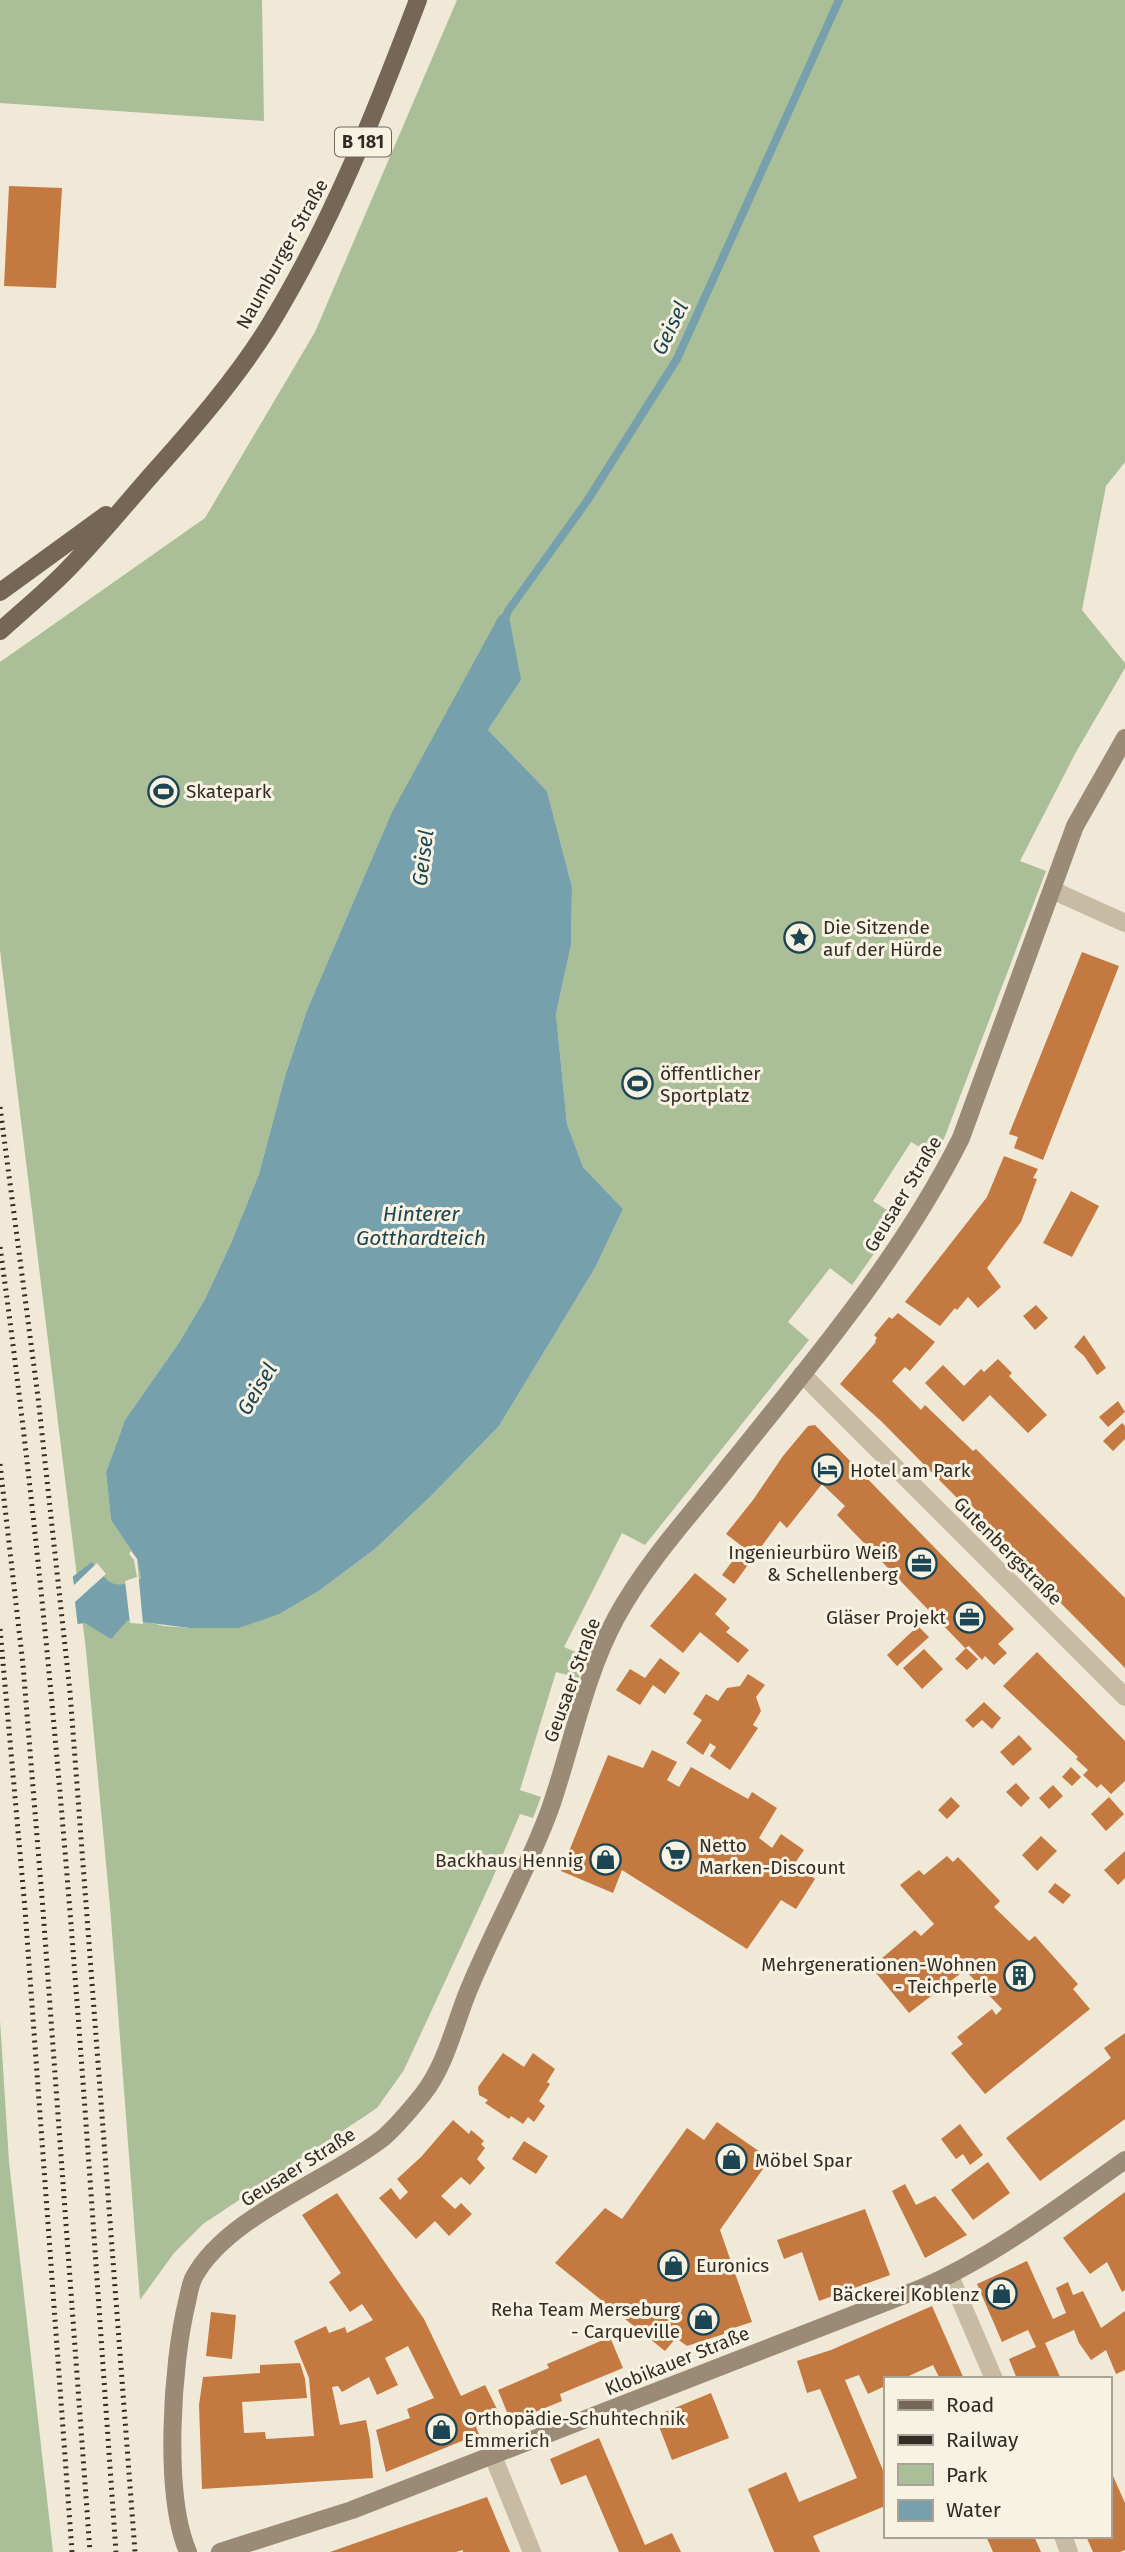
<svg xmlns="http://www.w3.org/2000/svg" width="1125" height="2552" font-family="'Fira Sans',sans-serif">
<rect width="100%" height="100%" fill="#f0e9d7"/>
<!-- green -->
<path fill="#aabe97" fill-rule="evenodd" d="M0 0H262L264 121 0 103Z
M457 0H1125V462L1106 486 1082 610 1125 663V668L1076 752 1020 861 1046 871 937 1157 911 1142 873 1201 899 1218 852 1285 830 1268 788 1322 809 1340 645 1545 622 1533 564 1647 585 1656 579 1678 556 1672 520 1790 541 1797 533 1818 520 1814 491 1882 404 2070 377 2108 203 2224 174 2253 140 2300 110 1906 86 1650 0 950V662L205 518 315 332ZM521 680 488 730 547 791 572 887 571 945 556 1014 567 1124 583 1167 623 1209 595 1268 499 1426 432 1495 375 1549 320 1590 239 1628H189L164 1626 143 1621 141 1579 137 1559 111 1520 106 1472 125 1420 180 1341 205 1299 231 1243 259 1174 285 1076 307 1010 391 814Z
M0 2020 9 2162 53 2552H0Z"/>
<!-- water -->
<path fill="#76a0ac" d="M508 611 521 680 488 730 547 791 572 887 571 945 556 1014 567 1124 583 1167 623 1209 595 1268 499 1426 432 1495 375 1549 320 1590 279 1614 239 1628H189L128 1620 111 1639 85 1623 78 1624 0 1587 71 1578 92 1562C110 1585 112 1590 141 1579L137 1559 111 1520 106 1472 125 1420 180 1341 205 1299 231 1243 259 1174 285 1076 307 1010 391 814 499 616Z"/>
<!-- pier -->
<path fill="#f0e9d7" d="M131 1551 137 1559 143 1624 130 1623 125 1581 137 1577 134 1560 129 1554Z
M97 1563 106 1574 75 1602 78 1628 0 1634V1583H14L72 1572 74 1585Z"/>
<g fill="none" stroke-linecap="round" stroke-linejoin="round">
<!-- stream -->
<path stroke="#76a0ac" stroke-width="8" d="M504 621 508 611 587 501 677 359 839 0"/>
</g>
<!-- building -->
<path fill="#c47941" d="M9 186 62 188 56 288 4 286Z
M1082 952 1119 966 1043 1160 1014 1148 1018 1137 1009 1134Z
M1004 1156 1038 1169 1033 1178 1037 1179 1021 1222 987 1268 1001 1287 978 1308 968 1297 957 1310 955 1308 940 1326 905 1302 987 1197Z
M1071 1191 1099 1206 1072 1257 1043 1243Z
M1036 1305 1048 1318 1035 1330 1023 1316Z
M898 1313 935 1342 910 1371 905 1367 892 1381 921 1410 925 1405 973 1451 976 1449 1125 1598V1668L881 1421 840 1384 876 1342 875 1341 877 1338 874 1335 889 1317 892 1319Z
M1084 1335 1106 1368 1097 1375 1084 1356 1074 1347Z
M998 1359 1012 1373 1009 1376 1047 1415 1028 1433 990 1395 963 1422 925 1383 943 1365 964 1386 981 1369 984 1372Z
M1118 1401 1125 1412 1108 1427 1099 1417Z
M1122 1423 1125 1426V1439L1113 1451 1103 1441Z
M815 1425 1014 1629 998 1644 1007 1653 994 1665 985 1656 982 1660 969 1646 965 1648 837 1515 845 1506 822 1484 787 1528 780 1521 734 1584 722 1575 743 1547 726 1534 753 1500 783 1456 808 1426Z
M695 1573 727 1599 715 1614 730 1628 726 1632 749 1650 738 1663 700 1632 683 1653 650 1626Z
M918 1626 929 1637 897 1666 887 1655Z
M966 1648 978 1659 967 1670 955 1659Z
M924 1649 943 1669 922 1689 903 1668Z
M1037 1652 1125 1741V1781L1111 1794 1101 1784 1097 1788 1083 1775 1088 1770 1076 1759 1078 1757 1003 1686Z
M660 1658 680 1673 665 1694 653 1685 640 1705 616 1690 630 1669 645 1678Z
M748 1674 765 1685 756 1697 761 1711 753 1725 758 1728 730 1770 710 1756 716 1747 710 1743 703 1755 686 1743 702 1720 693 1714 706 1694 718 1701 727 1688 740 1686Z
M984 1702 1001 1718 992 1729 982 1720 973 1728 965 1720Z
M1019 1735 1032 1749 1013 1766 1000 1752Z
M652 1750 677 1762 667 1780 679 1787 691 1767 748 1799 752 1792 777 1808 759 1838 772 1848 781 1834 804 1850 795 1863 815 1879 796 1909 781 1900 747 1949 622 1870 613 1893 561 1871 608 1755 643 1768Z
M1071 1767 1081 1777 1072 1786 1062 1777Z
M1016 1783 1030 1798 1021 1807 1006 1792Z
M1053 1785 1063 1796 1049 1809 1039 1798Z
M951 1797 960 1806 947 1819 938 1810Z
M1109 1797 1124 1814 1106 1831 1091 1814Z
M1041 1836 1057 1851 1037 1871 1022 1855Z
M1125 1851V1878L1118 1885 1104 1870Z
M947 1856 953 1862 958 1857 1000 1901 994 1907 1029 1941 1035 1936 1078 1984 1073 1989 1090 2009 985 2094 951 2053 963 2044 957 2037 992 2009 996 2015 1002 2009 965 1970 909 2013 876 1973 886 1965 881 1959 915 1930 921 1936 934 1924 900 1885 919 1870 924 1875Z
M1055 1883 1071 1895 1063 1904 1048 1892Z
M1125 2033V2119L1040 2181 1006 2138 1111 2058 1104 2048Z
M503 2053 524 2067 533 2053 555 2069 547 2082 550 2084 539 2101 545 2106 534 2122 528 2117 523 2124 511 2116 509 2119 485 2103 488 2100 479 2095 478 2087Z
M453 2120 469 2134 471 2130 484 2141 481 2144 485 2148 477 2159 485 2168 470 2185 461 2177 441 2196 455 2209 461 2203 472 2214 449 2236 435 2221 416 2239 379 2198 391 2188 400 2200 408 2192 397 2179 421 2157Z
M717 2122 770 2159 720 2230 752 2322 724 2331V2334L687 2346 676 2338 665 2351 555 2263 605 2208 622 2219 687 2128 704 2140Z
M960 2124 983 2155 970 2165 963 2154 956 2159 941 2139Z
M524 2141 548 2156 536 2174 512 2159Z
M988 2162 1010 2193 973 2220 951 2190Z
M905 2184 916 2205 935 2196 967 2235 925 2258 892 2191Z
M1125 2192V2290L1122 2292 1107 2262 1090 2274 1063 2238Z
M337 2193 424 2319 461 2396 485 2385 500 2415 476 2427 479 2434 386 2472 376 2430 410 2418 407 2409 434 2398 408 2346 385 2358 398 2385 377 2395 369 2377 342 2392 338 2386 332 2387 340 2425 366 2420 370 2440 373 2478 202 2489 199 2405 203 2377 260 2373V2365L300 2363 305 2379 307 2398 242 2402 244 2433 265 2432 266 2439 314 2436 309 2378 294 2341 326 2326 329 2333 345 2327 347 2333 373 2320 362 2304 350 2312 329 2282 341 2273 302 2215Z
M865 2209 890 2275 819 2301 802 2252 784 2259 777 2240Z
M1027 2261 1053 2319 1066 2313 1056 2288 1068 2282 1073 2295 1083 2291 1101 2328 1125 2311V2370L1116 2374 1106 2350 1091 2360 1079 2343 1074 2330 1045 2343 1061 2379H1017L1009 2359 1036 2347 1028 2330 1002 2342 977 2284Z
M932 2306 964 2379H940L933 2365 902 2379H885V2386L868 2394 859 2375 845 2380 885 2475V2506L813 2536 820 2552H774L748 2489 786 2472 799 2502 857 2478 820 2389 807 2393 797 2361 831 2350Z
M211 2312 236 2315 232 2359 206 2356Z
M610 2337 623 2368 560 2394 562 2401 511 2422 498 2390 549 2368 547 2364Z
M711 2393 729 2438 672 2460 655 2416Z
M599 2438 645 2545 672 2533 681 2552H619L586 2475 561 2485 550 2459Z
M1109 2467 1125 2503V2550L1120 2552H1093L1086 2536H1109Z
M487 2497 510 2552H463V2550L456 2552H330Z
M986 2536H1034L1041 2552H993Z"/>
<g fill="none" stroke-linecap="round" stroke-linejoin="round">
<!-- street -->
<path stroke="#c7bba3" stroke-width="18" d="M1052 890 1125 923
M802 1374 1125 1697
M950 2276 994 2379
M493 2456 532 2552
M1063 2536 1069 2552"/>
<!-- secondary -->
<path stroke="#9b8a75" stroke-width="18" d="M188 2552C163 2494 172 2363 187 2302 189 2294 190 2284 194 2277 227 2216 328 2181 383 2138 397 2126 411 2109 423 2094 445 2066 454 2027 467 1994 492 1932 527 1872 550 1809 572 1746 584 1677 616 1618 644 1566 685 1521 722 1475 807 1368 899 1262 961 1138L1075 826 1125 738
M220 2552 352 2510 922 2288C996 2255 1060 2206 1125 2160"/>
<!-- primary -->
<path stroke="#756656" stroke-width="18" d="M0 592 106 515
M0 631C21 612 43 594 63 574 95 542 124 506 154 472 195 426 236 379 269 326 332 223 375 113 418 0"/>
<!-- rail -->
<path stroke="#332c25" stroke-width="5" stroke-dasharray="2 5" stroke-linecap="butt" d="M0 1107 38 1397 70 1692 135 2552
M0 1247C60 1680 85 2116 116 2552
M0 1464 23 1665 43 1910 90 2552
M0 1629 25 1909 72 2552"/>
</g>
<!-- icons -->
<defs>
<symbol id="stadium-ring" viewBox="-11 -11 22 22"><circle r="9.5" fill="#f8f2e3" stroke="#1c4553" stroke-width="1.5"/><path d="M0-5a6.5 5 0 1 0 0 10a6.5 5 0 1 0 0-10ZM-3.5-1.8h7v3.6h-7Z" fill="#1c4553"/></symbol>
<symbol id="sight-ring" viewBox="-11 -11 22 22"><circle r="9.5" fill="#f8f2e3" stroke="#1c4553" stroke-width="1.5"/><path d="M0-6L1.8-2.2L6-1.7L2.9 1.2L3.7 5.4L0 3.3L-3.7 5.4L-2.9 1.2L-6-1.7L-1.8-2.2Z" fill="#1c4553"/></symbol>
<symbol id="hotel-ring" viewBox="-11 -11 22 22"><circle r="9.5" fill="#f8f2e3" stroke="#1c4553" stroke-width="1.5"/><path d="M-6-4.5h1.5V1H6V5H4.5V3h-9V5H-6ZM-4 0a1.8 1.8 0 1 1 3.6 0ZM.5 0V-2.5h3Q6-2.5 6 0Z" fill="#1c4553"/></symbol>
<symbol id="office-ring" viewBox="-11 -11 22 22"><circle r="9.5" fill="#f8f2e3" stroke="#1c4553" stroke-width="1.5"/><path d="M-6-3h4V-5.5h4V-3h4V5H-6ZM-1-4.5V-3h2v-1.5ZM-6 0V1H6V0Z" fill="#1c4553"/></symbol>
<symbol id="supermarket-ring" viewBox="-11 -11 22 22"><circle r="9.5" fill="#f8f2e3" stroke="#1c4553" stroke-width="1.5"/><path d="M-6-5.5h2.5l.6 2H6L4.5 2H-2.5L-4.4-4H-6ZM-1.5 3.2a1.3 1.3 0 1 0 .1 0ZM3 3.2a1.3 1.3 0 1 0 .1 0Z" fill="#1c4553"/></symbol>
<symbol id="shop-ring" viewBox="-11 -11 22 22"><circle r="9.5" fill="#f8f2e3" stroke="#1c4553" stroke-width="1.5"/><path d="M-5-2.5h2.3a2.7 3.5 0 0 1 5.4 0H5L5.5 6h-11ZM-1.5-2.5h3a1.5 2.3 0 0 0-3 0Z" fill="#1c4553"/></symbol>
<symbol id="building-ring" viewBox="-11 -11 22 22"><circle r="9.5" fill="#f8f2e3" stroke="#1c4553" stroke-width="1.5"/><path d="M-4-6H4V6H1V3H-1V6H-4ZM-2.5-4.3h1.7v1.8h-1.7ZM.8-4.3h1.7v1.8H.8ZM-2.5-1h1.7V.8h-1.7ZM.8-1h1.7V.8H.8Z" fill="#1c4553"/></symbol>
</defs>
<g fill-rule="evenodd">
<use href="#stadium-ring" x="146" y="774" width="35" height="35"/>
<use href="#sight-ring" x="782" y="920" width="35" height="35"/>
<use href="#stadium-ring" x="620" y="1066" width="35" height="35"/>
<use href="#hotel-ring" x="810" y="1452" width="35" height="35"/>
<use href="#office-ring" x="904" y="1546" width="35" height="35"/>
<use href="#office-ring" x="952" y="1600" width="35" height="35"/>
<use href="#supermarket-ring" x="658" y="1838" width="35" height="35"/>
<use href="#shop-ring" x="588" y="1842" width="35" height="35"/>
<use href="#building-ring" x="1002" y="1958" width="35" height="35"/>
<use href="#shop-ring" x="714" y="2142" width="35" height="35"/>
<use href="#shop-ring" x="656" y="2248" width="35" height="35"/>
<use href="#shop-ring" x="984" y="2276" width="35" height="35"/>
<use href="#shop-ring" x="686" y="2302" width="35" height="35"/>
<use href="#shop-ring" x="424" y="2412" width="35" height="35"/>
</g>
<g text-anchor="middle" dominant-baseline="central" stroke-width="6" stroke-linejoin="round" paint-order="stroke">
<!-- shield labels -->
<rect fill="#f8f2e3" stroke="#6e675e" stroke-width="2" x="335" y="127.5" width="56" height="29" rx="5"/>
<g font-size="18" font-weight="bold" fill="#332c25">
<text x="363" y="142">B 181</text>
</g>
<!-- street labels -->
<g font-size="19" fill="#332c25" stroke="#f8f2e3">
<text transform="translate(282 254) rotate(-61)">Naumburger Straße</text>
<text transform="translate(903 1194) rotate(-59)">Geusaer Straße</text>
<text transform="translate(1008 1551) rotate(45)">Gutenbergstraße</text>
<text transform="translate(572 1680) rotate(-70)">Geusaer Straße</text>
<text transform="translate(298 2167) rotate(-32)">Geusaer Straße</text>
<text transform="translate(677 2361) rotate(-22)">Klobikauer Straße</text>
</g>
<!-- poi labels -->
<g font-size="19" fill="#332c25" stroke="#f8f2e3" text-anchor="start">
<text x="186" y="791">Skatepark</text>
<text x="823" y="927">Die Sitzende<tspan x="823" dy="22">auf der Hürde</tspan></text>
<text x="660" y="1073">öffentlicher<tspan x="660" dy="22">Sportplatz</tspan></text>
<text x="850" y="1470">Hotel am Park</text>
<text x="898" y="1552" text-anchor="end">Ingenieurbüro Weiß<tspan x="898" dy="22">&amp; Schellenberg</tspan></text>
<text x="946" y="1617" text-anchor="end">Gläser Projekt</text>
<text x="699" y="1845">Netto<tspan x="699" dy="22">Marken-Discount</tspan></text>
<text x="583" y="1860" text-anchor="end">Backhaus Hennig</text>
<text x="997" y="1964" text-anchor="end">Mehrgenerationen-Wohnen<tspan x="997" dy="22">- Teichperle</tspan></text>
<text x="755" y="2160">Möbel Spar</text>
<text x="696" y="2265">Euronics</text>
<text x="979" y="2294" text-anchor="end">Bäckerei Koblenz</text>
<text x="680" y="2309" text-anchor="end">Reha Team Merseburg<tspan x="680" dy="22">- Carqueville</tspan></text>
<text x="464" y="2418">Orthopädie-Schuhtechnik<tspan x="464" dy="22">Emmerich</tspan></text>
</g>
<!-- water labels -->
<g font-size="21" font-style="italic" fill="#1c4553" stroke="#f8f2e3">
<text transform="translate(670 328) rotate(-64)">Geisel</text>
<text transform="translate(423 858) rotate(-83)">Geisel</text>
<text x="421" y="1214">Hinterer<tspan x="421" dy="24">Gotthardteich</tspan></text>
<text transform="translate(257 1389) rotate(-59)">Geisel</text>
</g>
</g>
<!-- legend -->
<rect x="884" y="2377" width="228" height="161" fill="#f8f2e3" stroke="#a9a397" stroke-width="2"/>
<rect x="898" y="2400" width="35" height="10" fill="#756656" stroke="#a9a397" stroke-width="2"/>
<text x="946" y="2412" font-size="21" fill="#332c25">Road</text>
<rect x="898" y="2435" width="35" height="10" fill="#332c25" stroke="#a9a397" stroke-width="2"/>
<text x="946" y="2447" font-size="21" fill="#332c25">Railway</text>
<rect x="898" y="2464" width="35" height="21" fill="#aabe97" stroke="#a9a397" stroke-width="2"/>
<text x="946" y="2482" font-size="21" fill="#332c25">Park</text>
<rect x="898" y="2500" width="35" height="21" fill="#76a0ac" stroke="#a9a397" stroke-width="2"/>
<text x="946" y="2517" font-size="21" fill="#332c25">Water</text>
</svg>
